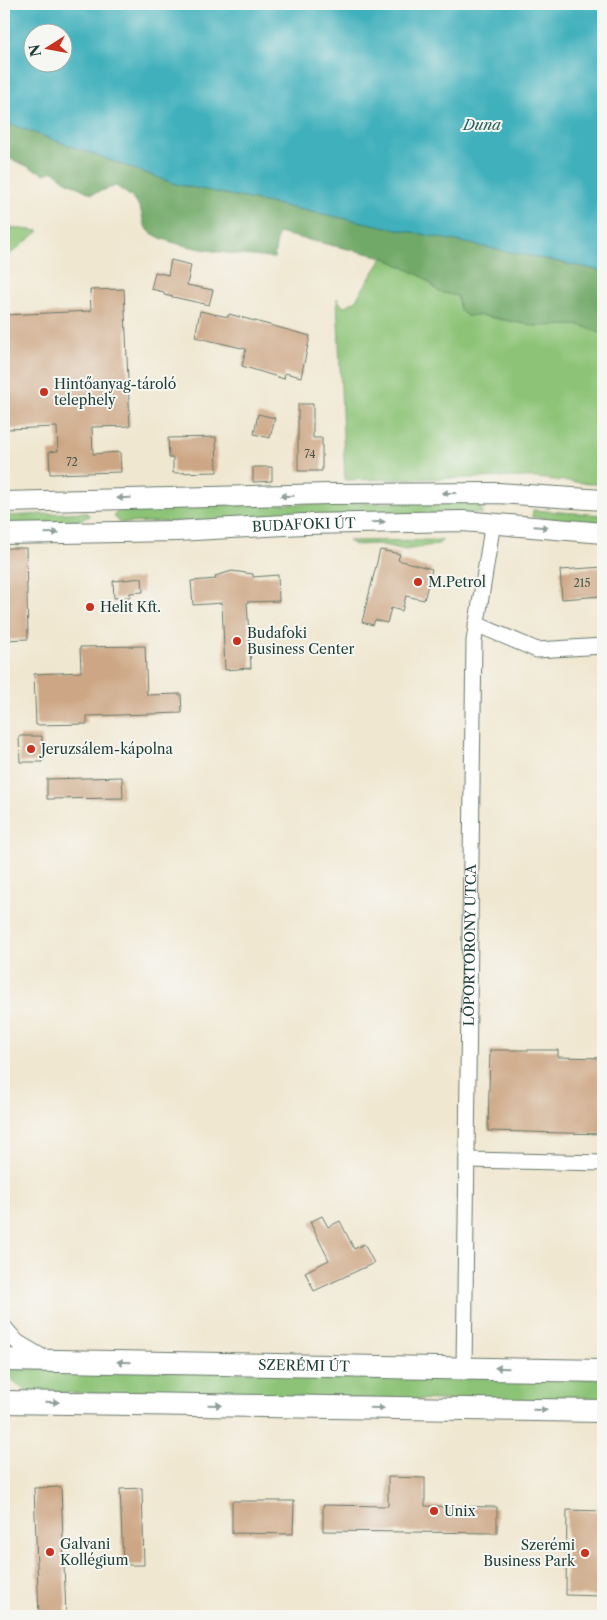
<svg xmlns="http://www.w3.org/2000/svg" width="607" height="1620" font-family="'Libre Caslon Text',serif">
<rect width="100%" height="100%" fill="#f6f6f2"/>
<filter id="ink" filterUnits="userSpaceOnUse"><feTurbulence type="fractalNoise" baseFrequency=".02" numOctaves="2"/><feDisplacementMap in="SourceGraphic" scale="10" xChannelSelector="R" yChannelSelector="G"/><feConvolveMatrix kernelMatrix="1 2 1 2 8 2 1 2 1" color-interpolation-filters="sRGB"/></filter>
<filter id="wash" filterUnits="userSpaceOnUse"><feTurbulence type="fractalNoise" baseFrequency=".0096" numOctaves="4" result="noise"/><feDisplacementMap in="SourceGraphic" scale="20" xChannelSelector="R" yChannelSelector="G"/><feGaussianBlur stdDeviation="1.12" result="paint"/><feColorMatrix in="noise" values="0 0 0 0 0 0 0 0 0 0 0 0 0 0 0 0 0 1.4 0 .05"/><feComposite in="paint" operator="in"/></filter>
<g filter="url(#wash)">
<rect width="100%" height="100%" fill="#f0e7d0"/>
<!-- green -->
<path fill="#8cc376" stroke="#568055" d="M4 227 39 231 4 259Z
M383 257 423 277 439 292 457 296 460 310 467 316 478 315 536 326 580 325 603 334V485L527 477 345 480 337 298 343 307 355 301Z
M471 502 481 508 483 513 119 523 114 516 116 512 126 506Z
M533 510 603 515V524L532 517Z
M85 512 90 516 70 524 4 525V516Z
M443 540 438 544 405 550 378 544 355 545 348 541Z
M4 1368 603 1379V1403L27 1392 4 1375Z"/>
<!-- forest -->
<path fill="#71a967" stroke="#48734e" d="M4 122 176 184 603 271V334L580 325 536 326 478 315 467 316 460 310 457 296 439 292 423 277 383 257 278 233 274 258C248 256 164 248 148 230 141 223 144 217 140 209 136 198 125 193 116 186L92 194 64 180 54 171 45 174 4 156Z"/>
<!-- water -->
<path fill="#41b0bc" stroke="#307678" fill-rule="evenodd" d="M4 4H603V271L176 184 4 122ZM32 32H62V62H32Z"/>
<g id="blocks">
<!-- building -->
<path fill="#cda785" d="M171 260 191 265 187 285 213 290 209 305 164 295V292L151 289 155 272 168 275Z
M124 289 130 426 92 427 93 454 120 452 121 472 50 474 49 452 58 451 57 427 7 429 4 315 91 311 90 290Z
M200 311 228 317 229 314 310 336 301 377 285 373 284 379 242 366 246 349 195 337Z
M298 404H313V438H322V471H298Z
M258 414 275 418 270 438 254 434Z
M216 437 217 472 173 473V458H169L168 438Z
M253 467H272V481L253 482Z
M4 548H26L28 639 4 640Z
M380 550 400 554 398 560 432 569 424 600 406 596 402 611 391 608 387 623 375 620 373 625 362 622Z
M603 567V596L562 599 560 570Z
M232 571 253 574V577L278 575 279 601 247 602 251 668 225 670 222 603 193 605 191 581 216 579 215 576Z
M142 578 143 592 130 593V597L114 598 113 581Z
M145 646 147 695 181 694 182 713 87 716V724L36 725 34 674 81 672 80 647Z
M19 736H42V762H20Z
M122 777 123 798 47 799V779Z
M490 1050H558V1057L603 1058V1134L488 1131Z
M322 1216 328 1227 340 1221 354 1249 364 1244 374 1263 314 1291 305 1272 329 1260 310 1222Z
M388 1477 425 1478V1506L497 1507V1533L323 1531V1505L388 1506Z
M61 1487 66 1616H39L34 1488Z
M142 1488 144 1565H123L120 1489Z
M232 1501H294L293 1534 232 1533Z
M567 1510 603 1511V1596L566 1595Z"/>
</g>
</g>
<g filter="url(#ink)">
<use href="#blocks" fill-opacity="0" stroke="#68786b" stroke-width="1"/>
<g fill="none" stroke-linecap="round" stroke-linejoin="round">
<defs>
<g id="minor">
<path d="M476 624 537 650 603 646"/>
<path d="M467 1160 603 1163"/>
<path d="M4 1327 17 1342 44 1358"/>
<path id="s1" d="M464 1367 474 641 493 522"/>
</g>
<g id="secondary">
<path d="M4 502 330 494 498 493 603 500"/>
<path id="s2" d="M4 534 177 531 304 524 463 521 603 533"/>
</g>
<g id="primary">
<path id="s3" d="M4 1360 603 1371"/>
<path d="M4 1402 603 1411"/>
</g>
</defs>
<!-- minor casing -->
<use href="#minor" stroke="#68786b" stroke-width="17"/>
<!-- secondary casing -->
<use href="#secondary" stroke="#68786b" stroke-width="22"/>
<!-- primary casing -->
<use href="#primary" stroke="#68786b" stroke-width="24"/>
<!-- minor -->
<use href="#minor" stroke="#fff" stroke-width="15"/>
<!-- secondary -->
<use href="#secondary" stroke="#fff" stroke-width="20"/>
<!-- primary -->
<use href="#primary" stroke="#fff" stroke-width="22"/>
</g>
<!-- one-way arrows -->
<defs><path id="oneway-solid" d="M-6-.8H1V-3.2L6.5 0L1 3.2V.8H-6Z" transform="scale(1.25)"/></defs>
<g fill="#8f9e9a">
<use href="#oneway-solid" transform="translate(449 493) rotate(180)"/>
<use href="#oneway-solid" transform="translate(287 496) rotate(178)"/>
<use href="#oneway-solid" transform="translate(124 498) rotate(179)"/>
<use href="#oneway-solid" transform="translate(378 522) rotate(-1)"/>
<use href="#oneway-solid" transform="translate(541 527) rotate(5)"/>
<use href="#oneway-solid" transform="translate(52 533) rotate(-1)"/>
<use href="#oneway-solid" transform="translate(124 1362) rotate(-179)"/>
<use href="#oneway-solid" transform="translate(502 1368) rotate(-179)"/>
<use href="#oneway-solid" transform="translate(52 1402) rotate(1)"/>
<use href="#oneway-solid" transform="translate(215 1405) rotate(1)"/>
<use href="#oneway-solid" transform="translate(377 1408) rotate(1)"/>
<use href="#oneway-solid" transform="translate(540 1410) rotate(1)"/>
</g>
</g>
<!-- markers -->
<g fill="#c8321e" stroke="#f6f6f2" stroke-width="2">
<circle cx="44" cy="392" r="5"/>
<circle cx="418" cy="582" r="5"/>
<circle cx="90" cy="607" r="5"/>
<circle cx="237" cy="641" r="5"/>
<circle cx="31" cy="749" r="5"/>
<circle cx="434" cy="1511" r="5"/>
<circle cx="50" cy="1552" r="5"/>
<circle cx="585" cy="1553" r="5"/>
</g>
<g text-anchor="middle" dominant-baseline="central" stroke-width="4" stroke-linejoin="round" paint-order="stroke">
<!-- number labels -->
<g font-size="11" fill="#4a5848">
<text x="310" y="454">74</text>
<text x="72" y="462">72</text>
<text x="582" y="583">215</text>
</g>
<!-- poi labels -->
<g font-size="14" fill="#1f3d34" stroke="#f6f6f2" text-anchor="start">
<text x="54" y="384">Hintőanyag-tároló<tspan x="54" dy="16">telephely</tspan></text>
<text x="428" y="582">M.Petrol</text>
<text x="100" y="607">Helit Kft.</text>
<text x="247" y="633">Budafoki<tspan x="247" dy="16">Business Center</tspan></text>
<text x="41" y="749">Jeruzsálem-kápolna</text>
<text x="444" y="1511">Unix</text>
<text x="60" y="1544">Galvani<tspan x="60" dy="16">Kollégium</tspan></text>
<text x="575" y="1545" text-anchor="end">Szerémi<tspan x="575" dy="16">Business Park</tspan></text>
</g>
<!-- street labels -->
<g font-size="14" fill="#1f3d34" stroke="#f6f6f2">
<text stroke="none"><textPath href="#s2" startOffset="300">BUDAFOKI ÚT</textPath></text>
<text stroke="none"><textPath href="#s1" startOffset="422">LŐPORTORONY UTCA</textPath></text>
<text stroke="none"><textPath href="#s3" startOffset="300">SZERÉMI ÚT</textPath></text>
</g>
<!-- water labels -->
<g font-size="15" font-style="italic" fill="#29605d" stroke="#f6f6f2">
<text x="482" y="124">Duna</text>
</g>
</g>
<!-- margin -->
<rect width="607" height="1620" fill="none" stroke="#f6f6f2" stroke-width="20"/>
<!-- north arrow -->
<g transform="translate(48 48) rotate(259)"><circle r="24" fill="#f6f6f2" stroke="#a0aca6"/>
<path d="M0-4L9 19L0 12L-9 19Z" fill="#c8321e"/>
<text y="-8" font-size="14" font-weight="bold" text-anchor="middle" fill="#1f3d34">N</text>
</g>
</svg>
